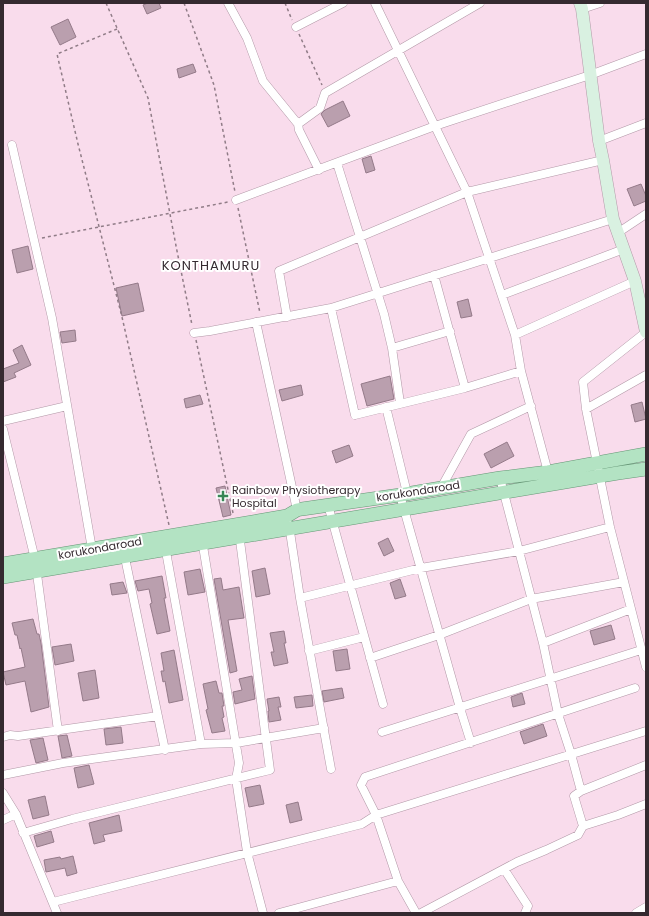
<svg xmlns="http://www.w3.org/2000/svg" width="649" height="916" font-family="Poppins,sans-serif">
<rect width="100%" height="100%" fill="#f9dcec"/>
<!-- building -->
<path fill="#ba9fae" stroke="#947a89" d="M148 3H159L161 8 147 14 143 5Z
M68 19 76 37 60 45 51 27Z
M193 64 196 72 179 78 177 69Z
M343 101 350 116 328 127 321 114 325 110Z
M371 156 375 170 366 173 362 159Z
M641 184 646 196V201L634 206 627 189Z
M28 246 33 269 17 273 12 250Z
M138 283 144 311 122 316 116 288Z
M468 299 472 316 461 318 457 302Z
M75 330 76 341 62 343 60 332Z
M22 345 31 365 14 373 16 377 3 382V369L19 363 13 350Z
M390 376 394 399 367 406 361 384Z
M301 385 303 395 282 401 279 390Z
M200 395 203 404 186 408 184 399Z
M642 402 646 419 635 422 631 405Z
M507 442 514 456 491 468 484 454Z
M349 445 353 456 336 463 332 451Z
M225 486 231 515 223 517 216 488Z
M388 538 394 551 384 556 378 543Z
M265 568 270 594 256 597 252 571Z
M200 569 205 592 188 595 184 572Z
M162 576 166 598H164L170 631 157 634 150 604 152 603 149 589 138 591 135 581Z
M221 578 223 590 239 587 244 618 228 620 237 671 230 673 214 579Z
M400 579 406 596 395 599 390 583Z
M123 582 127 593 112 595 110 584Z
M33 619 37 634H39L41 643 49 707 31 712 25 681 6 685 3 672 25 667 21 648 20 649 17 635H15L12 623Z
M611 625 615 639 594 645 590 631Z
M284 631 286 643H284L288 663 274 666 271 652H274L270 633Z
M71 644 74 661 55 665 52 647Z
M347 649 350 669 336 671 333 651Z
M174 650 183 700 169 703 165 681 163 682 161 671H164L161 653Z
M95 670 99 698 83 701 78 673Z
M252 676 255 699 235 704 233 692 242 690 239 679Z
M216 681 219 693H222L224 706H222L224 717 222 718 225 731 212 733 206 710 208 709 203 684Z
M342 688 344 698 324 702 322 691Z
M522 693 525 704 513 707 511 697Z
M312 695 313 706 296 708 294 697Z
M279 697 281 707H278L281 720 269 722 268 711H269L267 699Z
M543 724 547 736 524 744 520 732Z
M121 727 123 743 106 745 104 729Z
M67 735 72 756 62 758 58 736Z
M43 738 48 760 36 763 30 740Z
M89 765 94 784 78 788 74 768Z
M260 785 264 804 249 807 245 788Z
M45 796 49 815 33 819 28 800Z
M298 802 302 820 290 823 286 805Z
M119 815 122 831 103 835 105 841 94 844 89 823Z
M51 831 54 842 37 847 34 836Z
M73 856 77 873 67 876 65 868 46 872 44 860 60 857 61 859Z"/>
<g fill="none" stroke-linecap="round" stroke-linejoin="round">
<defs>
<path id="street" d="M228 3 247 38 263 81 298 124 299 130 319 170
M375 3 467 192 515 335 521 371 548 472
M582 9 600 3
M296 27 343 3
M298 124 320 108 325 93 480 3
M599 141 646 123
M12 145 52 318 92 549
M337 163 384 314 392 348 400 403
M236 200 435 126 590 75 646 54
M619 232 646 214
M434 275 465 388
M502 295 624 249
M331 308 355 415 465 388 521 371
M287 317 279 271 467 192 603 160
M256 322 297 510
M646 332 583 382 586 409 610 527 646 667
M194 333 210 331 331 308 613 219
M515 335 635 281
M392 348 450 331
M386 407 407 493
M586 409 646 375
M3 421 67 406
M3 429 35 559 58 731
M500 478 543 643 558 714 571 754 581 791
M441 488 471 434 531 406
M400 495 460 708 471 743
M328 505 383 704
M289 525 300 598 331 769
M202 540 239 763 236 779 247 852 263 913
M165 546 201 744
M124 553 165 750
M300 598 421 568 519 551 610 527
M543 643 631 609
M309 651 364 637
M370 658 439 635 531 599 624 582
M382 732 641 650
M3 737 10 735 18 736 158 716
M3 775 63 763 201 744 236 743 324 728
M3 793 16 814 57 913
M3 820 16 814
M583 826 574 796 581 791 646 765
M23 833 72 819 270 770 239 533
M504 869 528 906 525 913
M53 902 362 824 376 815 646 731
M279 913 398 881
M416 913 398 881 376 815 361 785 365 777 635 688
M421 913 517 862 546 850 578 835 583 826 618 815 646 804
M636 913 646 907"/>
<path id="secondary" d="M580 3 582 9 599 141 603 160 613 219 635 281 646 332"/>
<path id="primary" d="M3 564 287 516 297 510 302 509 400 495 500 478 548 472 646 454
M3 577 618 473 646 469"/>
</defs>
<!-- street casing -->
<use href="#street" stroke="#b298a7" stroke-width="9"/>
<!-- secondary casing -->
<use href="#secondary" stroke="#b298a7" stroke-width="13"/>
<!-- primary casing -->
<use href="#primary" stroke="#669676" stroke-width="14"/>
<!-- path -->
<path stroke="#907c87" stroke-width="1.5" stroke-dasharray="3 3" stroke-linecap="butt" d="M106 3 148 98 177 251 192 325
M184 3 214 85 235 192
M285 3 292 20
M117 29 57 54 78 144 122 317 169 525
M299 34 322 85
M238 208 260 313
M42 238 228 202
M196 340 233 513"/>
<!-- street -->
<use href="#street" stroke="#fff" stroke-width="8"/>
<!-- secondary -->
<use href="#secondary" stroke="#d9f1e1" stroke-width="12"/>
<!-- primary -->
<use href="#primary" stroke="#b3e3c3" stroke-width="13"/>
</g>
<!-- markers -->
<path fill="#378655" stroke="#fff" stroke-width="1.5" d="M221 490h4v4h4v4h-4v4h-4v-4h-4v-4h4z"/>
<g text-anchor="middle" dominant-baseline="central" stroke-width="4" stroke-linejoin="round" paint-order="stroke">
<!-- poi labels -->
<g font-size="11" fill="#352a30" stroke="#fff" text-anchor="start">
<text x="232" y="490">Rainbow Physiotherapy<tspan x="232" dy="13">Hospital</tspan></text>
</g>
<!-- street labels -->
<g font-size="11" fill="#352a30" stroke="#fff">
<text transform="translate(418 491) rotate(-9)">korukondaroad</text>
<text transform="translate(100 548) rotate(-10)">korukondaroad</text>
</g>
<!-- quarter labels -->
<g font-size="13" letter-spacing="1" fill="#352a30" stroke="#fff">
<text x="211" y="265">KONTHAMURU</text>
</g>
</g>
<!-- border -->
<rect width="649" height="916" fill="none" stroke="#352a30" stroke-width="8"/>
</svg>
